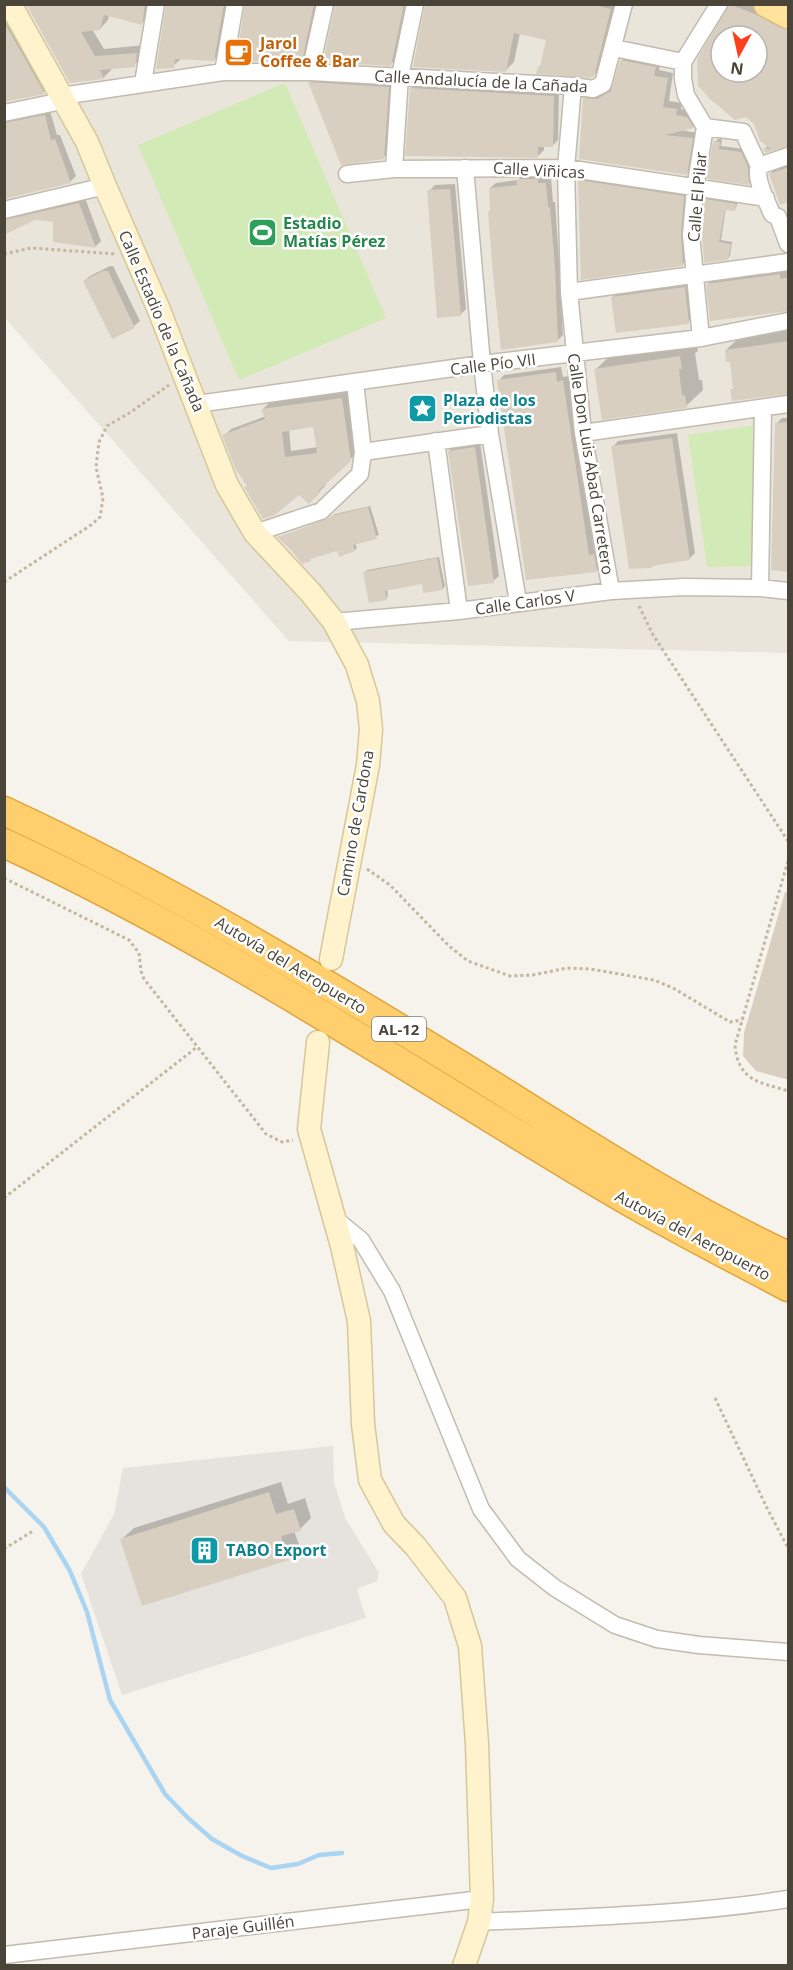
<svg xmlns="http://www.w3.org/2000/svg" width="793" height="1970" font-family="'Open Sans',sans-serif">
<rect width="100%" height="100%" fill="#f6f3ec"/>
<!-- residential -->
<path fill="#eae5da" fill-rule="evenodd" d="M4 5H788V653L289 641 5 318ZM721 36H757V72H721Z"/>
<!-- industrial -->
<path fill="#e6e2dd" d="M333 1446 334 1482 345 1518 379 1573 377 1581 357 1589 366 1618 122 1695 81 1574 114 1514 123 1468Z"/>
<!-- green -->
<path fill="#d2eab5" d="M285 83 386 318 239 380 138 145Z
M758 425 754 566 707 567 688 435Z"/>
<!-- shadow -->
<path fill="#0003" fill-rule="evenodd" d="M27 4H152L150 15 141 24 109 15 108 20 100 29H92L104 49 145 45 143 57 134 65 111 68 112 69 103 78 70 81Z
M168 4H230L222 51 214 60 182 58 173 66Z
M247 4H320L310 51 301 60Z
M337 4H410L399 56 391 64Z
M427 4H618L602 67 593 76 539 67 543 64 548 38 520 33 514 62 506 70Z
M731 4H759L788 20V144L766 151 765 149 768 145 755 123 700 85ZM721 36H757V72H721Z
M4 7 49 87 44 92 4 101Z
M628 55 661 61 659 70 673 73 669 101 682 103 681 109 693 111 699 121 693 127 680 130 698 133 692 168 686 174 584 99 590 93H604L613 88 621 61Z
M316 76 395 81 390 151 383 158 310 83Z
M417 83 559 90 558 140 552 146 544 145V150L538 156 411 88Z
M50 111 57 135H60L76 176 70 182 4 198V116Z
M718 139H722L721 146 744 149 751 164 752 180 749 183 709 177 715 142Z
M788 162V204L770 174 778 166Z
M588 173 691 189V256L683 264 580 181Z
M523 174H543V178H551L553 202H555L559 262 563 335 557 341 492 210 490 188 496 183 518 180Z
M455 184 466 309 460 315 429 191 435 185Z
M85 198 101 241 96 246 54 241V220L34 218 4 227V213Z
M708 198 738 202 735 210 726 208 721 240 732 242 730 256 728 258 706 261V200Z
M110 266H113L140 321 134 326 113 337 84 281 90 276Z
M787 267 788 309 708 284 716 276Z
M694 279 697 314 688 322 613 297 621 289Z
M788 327V392L732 390 734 387 731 360 726 350 743 334Z
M696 340 698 351 695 353 699 380H702L703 390 686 406 596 369 613 353Z
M561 367 563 377 569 376 594 550H599L602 565 596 571 499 381 504 375Z
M349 392 357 453 324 483 326 485 309 502 299 493 249 485 224 436 231 429 266 416 263 409 270 402ZM315 426 318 447 291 451 289 429Z
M782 418H788V570L776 424Z
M677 433 695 553 689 559 613 447 618 441Z
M480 442 499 576 493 581 449 451 455 446Z
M370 506 379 535 355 543 357 548 355 550 338 549 313 557 310 559 279 537 328 519 335 514Z
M439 557 445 586 443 589 423 582 387 589 388 596 386 598 365 573 367 570Z
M281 1482 288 1504 305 1498 311 1518 300 1529 294 1531 300 1547 288 1559 122 1539 134 1528Z"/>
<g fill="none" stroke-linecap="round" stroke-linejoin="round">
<!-- stream -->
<path stroke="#a9d4f2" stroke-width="4.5" d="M4 1487 44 1527 70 1571 87 1612 110 1700 165 1794 188 1818 212 1839 242 1856 271 1868 298 1864 319 1855 342 1853"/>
</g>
<!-- building -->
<path fill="#d8cfc1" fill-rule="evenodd" d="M26 4H145L142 25 104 15 100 30 81 32 95 56 137 53 135 67 100 70 104 79 70 83Z
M166 4H224L214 61 175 59 174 68 156 69Z
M245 4H314L302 62 236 61Z
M335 4H404L391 66 323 62Z
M425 4H590L611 9 594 77 591 78 536 74 538 67H540L546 40 514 33 506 72 413 67Z
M729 4 757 15 781 28 789 30V146L765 153 763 148 771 149 760 141 754 124 746 117 735 120 710 99 698 86 697 59ZM721 36H757V72H721Z
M4 22 45 94 4 102Z
M620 60 656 67 654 76 668 78 663 107 677 109 676 115 687 117 694 128 665 135 693 138 687 175 579 159 583 98 597 99 611 91Z
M308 82 389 87 384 159 341 165Z
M410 88 554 96 553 147H538V158L405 156Z
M45 115 51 140 55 139 71 183 4 199V123Z
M713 141 720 142 719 149 741 152 748 167 749 185 707 179Z
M789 167V202L780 205 769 174Z
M516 179H538V183H546L548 207H550L555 268 558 342 501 350 493 275 488 211H490L489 188 517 185Z
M578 180 684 196 681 234 683 266 581 280Z
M450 189 461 316 437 318 427 190Z
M705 199 736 204 735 211 725 210 719 242 731 244 728 260 704 263 702 235Z
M79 203 96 248 53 242V222L35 220 4 235V220Z
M103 271H108L135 328 112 339 83 281Z
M780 274V279L789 277V311L710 321 706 284Z
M685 287 689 324 616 333 611 297Z
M789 341V394L732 401 730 389H733L730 362H726L725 350Z
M680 356 682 369H679L682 396 685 395 687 408 602 420 594 369Z
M556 372 557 382 563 380 589 555 594 554 597 572 526 580 497 380Z
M342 398 351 461 318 491 320 493 309 504 299 495 275 515 263 519 244 487 247 486 235 468 222 435 265 419 261 409ZM313 427 317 453 285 457 282 432Z
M789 422V572L771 570 775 423Z
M672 438 690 560 652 566V568L629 569 611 446Z
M475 447 494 583 468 586 448 451Z
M368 507 377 539 353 545 355 551 339 557 337 551 310 559 311 561 302 564 292 551 277 537 324 521 331 516Z
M437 558 443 590 423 593 422 584 385 591 387 600 369 603 363 572Z
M785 892H789V1080L756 1071 743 1056 744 1033Z
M269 1492 276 1514 294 1509 301 1531 281 1536 289 1560 142 1606 120 1539Z"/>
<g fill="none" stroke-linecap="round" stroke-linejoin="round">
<defs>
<path id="street" d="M614 48 683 62 719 4
M683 62V79L686 95 705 127
M223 72 235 4
M310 72 325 4
M143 83 156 4
M573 86 566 168 569 292 583 433 611 591
M4 113 57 102 62 96 223 72H310L573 86 593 89 603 84 624 4
M705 127 743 132 759 166
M759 166C754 179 767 201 772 214L778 217 788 244
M759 166 788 156
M465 168 482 364 490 434 518 602
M394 169 400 76 415 4
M347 174 394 169 566 168 766 198
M4 210 105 186
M569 292 788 262
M701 338 691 235 695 189 705 127
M197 404 482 364 701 338 788 321
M583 433 788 404
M436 441 459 611
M363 452 490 434
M255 533 321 511 360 474 363 452 355 383
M760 588 763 408
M334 622 459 611 611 591 684 587 760 588 788 591
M334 1218 361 1240 392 1291 481 1509 518 1559 555 1588 615 1625 657 1639 699 1645 788 1652
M479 1922C580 1917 688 1915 788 1899
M4 1955 482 1899"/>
<path id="secondary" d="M10 4 87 142 105 186 159 310 227 485 255 533 311 593 334 622 357 665 368 701 371 729 368 765 331 959
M318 1042 309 1129 342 1246 359 1321 363 1424 370 1480 394 1524 416 1547 455 1598 470 1646 477 1744 482 1899 479 1922 464 1966"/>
<path id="primary" d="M767 4 788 15"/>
<path id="highway" d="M4 811C166 886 319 979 471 1072 574 1136 678 1205 788 1256
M4 843C217 941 412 1073 613 1192 670 1226 730 1256 788 1287"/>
</defs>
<!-- street casing -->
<use href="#street" stroke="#c2bbae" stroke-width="19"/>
<!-- secondary casing -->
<use href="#secondary" stroke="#d6c79b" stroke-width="25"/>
<!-- primary casing -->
<use href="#primary" stroke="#e6c16a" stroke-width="28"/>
<!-- highway casing -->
<use href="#highway" stroke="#e0a43c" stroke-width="31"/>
<!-- path -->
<path stroke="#c4b79f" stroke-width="3" stroke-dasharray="3 3" stroke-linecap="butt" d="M4 254 31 248 116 254
M4 582 91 525 100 517 103 498 96 467 99 442 107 426 131 412 169 385
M639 606 653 635 788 841
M788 861 735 1045C738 1081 759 1082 788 1091
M367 869 390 885 449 946 468 961 510 976 533 975 567 968 590 969 654 980 673 988 730 1022 742 1020
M4 878 129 940 139 953 141 971 144 979 266 1134 282 1142 293 1140
M4 1198 197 1047
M715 1398 767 1508 788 1548
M4 1549 33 1531"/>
<!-- street -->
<use href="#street" stroke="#fff" stroke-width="16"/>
<!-- secondary -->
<use href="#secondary" stroke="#fff3cd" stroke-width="22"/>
<!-- primary -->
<use href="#primary" stroke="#ffe39c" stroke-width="26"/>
<!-- highway -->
<use href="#highway" stroke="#ffcf6e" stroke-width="28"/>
</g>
<!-- icons -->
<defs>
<symbol id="cafe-square" viewBox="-11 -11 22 22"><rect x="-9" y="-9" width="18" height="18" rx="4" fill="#e8710a" stroke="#fff"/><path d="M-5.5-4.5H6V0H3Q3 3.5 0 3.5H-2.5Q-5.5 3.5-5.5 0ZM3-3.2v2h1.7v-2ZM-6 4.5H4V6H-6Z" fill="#fff"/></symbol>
<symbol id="stadium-square" viewBox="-11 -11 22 22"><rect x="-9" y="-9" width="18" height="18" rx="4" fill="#2e9e5b" stroke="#fff"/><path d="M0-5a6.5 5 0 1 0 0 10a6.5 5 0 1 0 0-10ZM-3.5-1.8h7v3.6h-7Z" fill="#fff"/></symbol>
<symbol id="sight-square" viewBox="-11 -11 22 22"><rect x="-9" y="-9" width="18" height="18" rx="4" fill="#0f9aa8" stroke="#fff"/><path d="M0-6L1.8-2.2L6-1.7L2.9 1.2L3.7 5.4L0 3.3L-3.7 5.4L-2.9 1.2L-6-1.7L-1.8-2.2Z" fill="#fff"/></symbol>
<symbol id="building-square" viewBox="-11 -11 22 22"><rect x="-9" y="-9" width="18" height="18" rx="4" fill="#0f9aa8" stroke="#fff"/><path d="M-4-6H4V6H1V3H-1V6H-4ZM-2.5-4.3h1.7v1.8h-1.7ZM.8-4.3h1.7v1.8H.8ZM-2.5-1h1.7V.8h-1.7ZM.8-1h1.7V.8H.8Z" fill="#fff"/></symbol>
</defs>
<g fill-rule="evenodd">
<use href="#cafe-square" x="222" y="36" width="33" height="33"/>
<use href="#stadium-square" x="246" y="216" width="33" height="33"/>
<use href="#sight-square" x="406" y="392" width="33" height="33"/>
<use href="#building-square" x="188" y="1534" width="33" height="33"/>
</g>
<g text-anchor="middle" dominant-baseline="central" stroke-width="5" stroke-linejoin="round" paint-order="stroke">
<!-- shield labels -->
<rect fill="#fff" stroke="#817c74" stroke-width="1.5" x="372" y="1017" width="54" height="24" rx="4.5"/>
<g font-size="15" font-weight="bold" fill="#4b4439">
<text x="399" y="1029">AL-12</text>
</g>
<!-- food labels -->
<g font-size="16" font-weight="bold" fill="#c56008" stroke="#fff" text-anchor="start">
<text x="260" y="43">Jarol<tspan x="260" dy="18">Coffee &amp; Bar</tspan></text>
</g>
<!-- street labels -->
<g font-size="16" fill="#4b4439" stroke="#fff">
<text transform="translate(481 81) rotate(3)">Calle Andalucía de la Cañada</text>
<text transform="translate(539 170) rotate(3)">Calle Viñicas</text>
<text transform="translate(697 197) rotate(-85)">Calle El Pilar</text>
<text transform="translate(162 321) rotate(67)">Calle Estadio de la Cañada</text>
<text transform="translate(493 364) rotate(-7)">Calle Pío VII</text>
<text transform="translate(591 464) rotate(81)">Calle Don Luis Abad Carretero</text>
<text transform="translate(525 602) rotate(-8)">Calle Carlos V</text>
<text transform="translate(355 823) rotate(-80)">Camino de Cardona</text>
<text transform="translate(291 965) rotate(31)">Autovía del Aeropuerto</text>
<text transform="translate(693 1235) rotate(28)">Autovía del Aeropuerto</text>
<text transform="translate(243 1927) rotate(-7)">Paraje Guillén</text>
</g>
<!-- leisure labels -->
<g font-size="16" font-weight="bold" fill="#27864d" stroke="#fff" text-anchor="start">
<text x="283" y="223">Estadio<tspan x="283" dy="18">Matías Pérez</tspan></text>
</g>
<!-- culture labels -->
<g font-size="16" font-weight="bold" fill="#0d838f" stroke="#fff" text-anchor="start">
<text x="443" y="400">Plaza de los<tspan x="443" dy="18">Periodistas</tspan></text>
<text x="226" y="1550">TABO Export</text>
</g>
</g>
<!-- border -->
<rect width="793" height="1970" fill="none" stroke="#4b4439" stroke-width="12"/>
<!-- north arrow -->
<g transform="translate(739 54) rotate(188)"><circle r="28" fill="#ffffff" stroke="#b7b4b0" stroke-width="1.5"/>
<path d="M0-4.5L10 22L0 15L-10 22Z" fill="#fc3f1d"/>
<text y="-9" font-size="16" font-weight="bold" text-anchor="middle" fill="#4b4439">N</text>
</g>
</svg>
